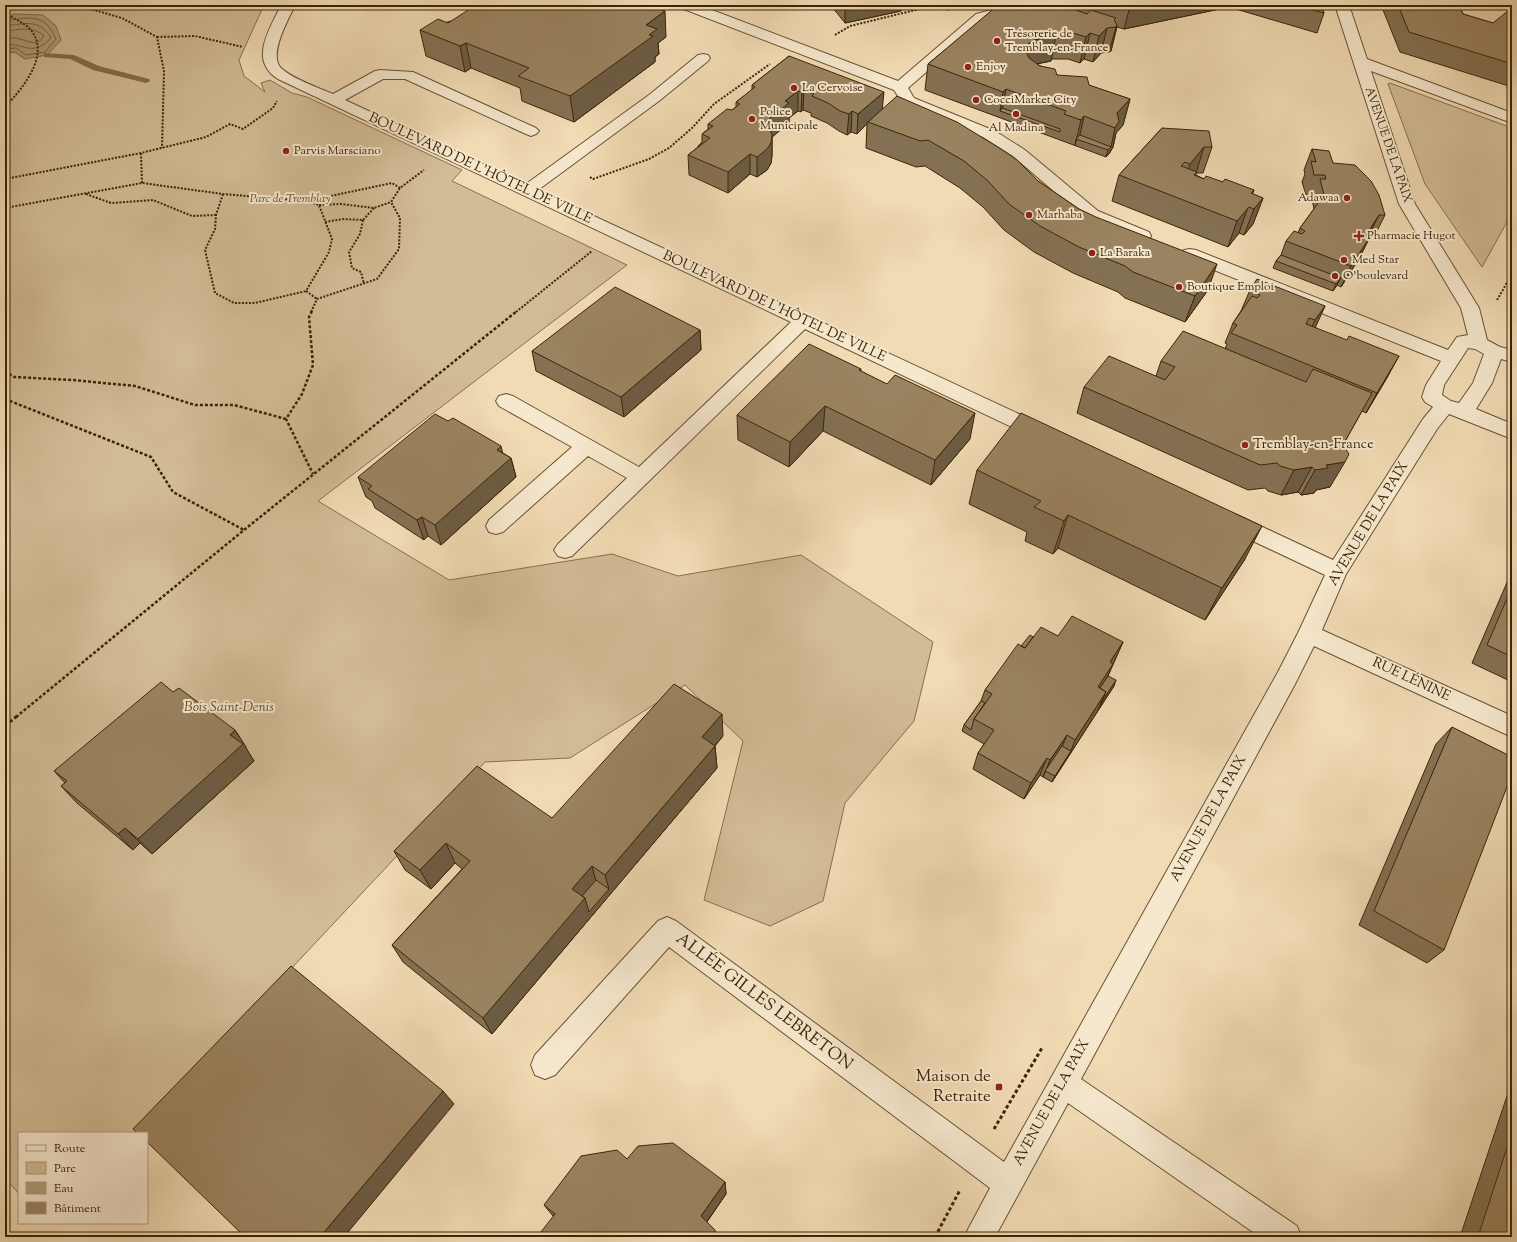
<svg xmlns="http://www.w3.org/2000/svg" width="1517" height="1242" font-family="'Sorts Mill Goudy',serif">
<rect width="100%" height="100%" fill="#f1dbb4"/>
<filter id="stains"><feTurbulence type="fractalNoise" baseFrequency=".005" numOctaves="4"/><feColorMatrix values="0 0 0 0 .2 0 0 0 0 .09 0 0 0 0 .02 0 0 0 .5 -.17"/></filter>
<radialGradient id="worn" r=".72"><stop offset=".6" stop-color="#630" stop-opacity="0"/><stop offset="1" stop-color="#630" stop-opacity=".3"/></radialGradient>
<!-- green -->
<path fill="#d2bc96" stroke="#87704e" d="M5 5H264L239 60 244 76 265 92 261 83 270 80 292 93 307 97 462 170 452 181 627 265 318 501 449 580 612 554 678 576 801 555 933 642 914 721 845 803 823 901 770 926 704 900 743 741 685 685 570 758 485 762 137 1133H19V1194L5 1178V53L15 52 25 59 15 14 5 17Z
M1390 83 1512 128V213L1482 267 1425 184 1388 84Z"/>
<!-- water -->
<path fill="#b39d78" stroke="#836d4a" d="M15 14 43 15 56 26 61 40 47 55 25 59 15 52 5 53V17Z"/>
<g fill="none" stroke-linecap="round" stroke-linejoin="round">
<!-- shore -->
<path stroke="#78603e" stroke-width="1" d="M5 21C29 17 45 13 56 39L45 52 26 55 16 48 5 49
M5 26C24 24 40 18 51 38 32 57 27 44 5 44
M5 32C19 29 33 26 44 36L41 40 34 43 16 38H5"/>
<!-- stream -->
<path fill="#836d4a" fill-rule="evenodd" d="M44 53 74 55 99 66 149 79 150 81 146 83 93 70 70 59 44 57Z"/>
<defs>
<path id="minor" d="M281 5H295C289 19 269 52 280 67 290 78 319 88 333 94L375 71 380 70 413 72 536 128 539 131 536 134 531 136 526 134 405 79H383L345 100 526 184 649 95 698 55 703 54 708 55 710 58 708 61 659 101 538 190 1049 428 1052 433 1049 438 1042 440 1035 438 805 329 572 556 565 558 558 556 554 550 558 544 627 478 588 456 503 532 496 534 489 532 486 526 489 520 572 447 499 406 496 401 499 396 506 394 513 396 639 467 791 322 278 79C248 60 270 29 281 5Z
M679 5H699L898 81 976 14 1011 5H1034L1032 8 986 20 908 88 914 98 995 131 1025 150 1098 211 1149 232 1151 236 1149 240 1143 241 1137 240 1086 219 1013 156 983 137 903 104 894 90 681 8Z
M1335 5H1349L1367 59 1512 113V123L1371 71 1415 204 1479 308 1487 340 1500 347 1512 350V362L1501 359 1492 383 1476 409 1512 424V439L1449 414 1437 429 1346 574 1322 630 1512 716V737L1314 646 1294 686 1081 1079 1297 1226 1301 1237H1260L1068 1103 995 1237H964L990 1188 669 947 555 1075 545 1079 535 1075 531 1065 535 1055 658 921 667 917 676 921 1004 1162 1278 672 1298 633 1325 575 1223 527 1220 521 1223 515 1230 513 1237 515 1333 560 1423 419 1433 407 1425 402 1422 397 1426 385 1441 361 1184 258 1181 254 1184 250 1190 249 1196 250 1448 350 1457 337 1468 335 1461 308 1399 204ZM1468 348 1475 349 1484 354 1473 383 1459 403 1451 401 1442 395 1444 385Z"/>
</defs>
<!-- minor casing -->
<use href="#minor" stroke="#695231" stroke-width="2"/>
<!-- path-far2 -->
<path stroke="#3c2405" stroke-width="2" stroke-dasharray="2 1.5" stroke-linecap="butt" d="M5 5 80 6 122 18 157 37 164 71 162 148
M935 5 949 10
M5 13C13 18 22 22 29 28 53 53 22 89 5 107
M835 35 850 26 936 5
M157 37 195 36 243 47
M141 153 142 183
M590 177 593 179 649 159 669 148 692 128 714 104 770 64
M5 179 141 153 206 137 230 124 243 129 273 108 277 101
M86 194 111 203 153 200 192 216 216 215
M223 194 216 215 215 229 205 250 215 293 234 303H255L306 291
M307 201 392 183 400 188
M319 205 341 204 374 208 391 202
M5 208 142 183 223 194 306 201 319 205 332 239 329 252 306 291 317 299
M363 220 360 234 349 252 352 268 361 272 364 284
M325 222 343 219 363 220 374 208
M1497 300 1512 274
M311 312 317 299 377 279 399 249 400 218 391 202 400 188 424 170
M516 312 592 251"/>
<!-- path-far1 -->
<path stroke="#3c2405" stroke-width="2.5" stroke-dasharray="3 2" stroke-linecap="butt" d="M312 311 309 317 313 365 302 394 286 419 313 474
M5 371 14 377 73 380 135 386 195 405H234L286 419
M5 399 151 457 173 492 244 530
M16 717 244 530 517 311"/>
<!-- path -->
<path stroke="#3c2405" stroke-width="3" stroke-dasharray="3.5 2.5" stroke-linecap="butt" d="M5 726 17 716
M994 1129 1042 1048
M935 1237 960 1190"/>
<!-- minor -->
<use href="#minor" fill="#f6e8ce" fill-rule="evenodd"/>
</g>
<!-- wall -->
<path fill="#847153" stroke="#3c2405" d="M615 5 612 7 666 37 658 43 659 54 655 57V62L574 122 522 101 520 88 471 68 465 72 426 56 420 30 451 21Z
M822 5H902L901 11 845 23 833 8Z
M998 5H1062L1065 6V5H1321L1324 13 1317 33 1229 7 1124 29 1117 27 1111 51 1109 52 1101 53 1093 62 1084 59 1080 63 1068 59H1051V61L1037 64 1057 75 1130 99 1123 125 1116 133 1113 147 1109 154 1106 157 925 90 928 64 998 6Z
M1381 5H1459L1463 14 1493 23 1512 11V87L1400 52Z
M789 56 882 110 1038 181 1079 209 1208 290 1185 322 1125 298 1118 292 1073 273 1034 252 1004 230 983 207 960 188 925 166 916 167 866 148 867 124 857 134 851 132 847 135 839 131 827 123 811 116V113L803 110 801 112 798 111 789 118V123L772 137V155L771 163 767 170 757 177 750 174 728 193 689 175 688 155 698 147V146L702 142V134L708 129V124L732 110 736 107V102L752 90V85Z
M1162 128 1212 147 1203 173H1196V175L1204 179 1223 182 1254 190 1252 194 1263 198 1253 224 1244 235 1239 233 1228 247 1112 201 1119 175Z
M1312 149 1333 163 1385 215 1375 235H1369L1368 236 1360 257 1341 287 1337 285 1333 291 1273 268 1276 261 1281 255 1286 241 1298 233 1300 228 1314 209 1312 199 1313 195H1306L1302 182 1305 174 1304 170Z
M1250 290 1325 306 1315 327 1388 376 1366 413 1362 411 1343 445 1330 487 1316 490 1314 493 1301 495 1298 492 1281 495 1268 491 1265 488 1248 490 1077 413 1084 387 1156 376 1161 361 1225 349 1227 344 1225 343 1233 323 1241 311Z
M700 330 701 350 624 417 536 371 532 351Z
M861 369V371L970 439 931 485 823 431 789 467 738 440 737 415Z
M503 453 511 458 516 477 441 545 428 536 424 540 375 508 372 501 366 497 358 477Z
M977 470 1245 559 1205 620 1058 548 1053 554 1025 541 1027 532 969 504Z
M1512 571V682L1472 663Z
M1058 636 1123 642 1108 676 1114 686 1052 782 1043 777 1040 775 1024 799 973 769 978 753 984 744 962 731 964 725 981 701 985 690 1021 646 1033 637Z
M173 692 235 730 246 747V748L254 761 152 854 140 843 133 850 77 803 61 786 65 783 54 771Z
M1452 727 1444 950 1427 963 1359 925 1436 744Z
M723 736 715 746 717 768 492 1034 403 962 392 945 462 869 455 863 431 889 405 870 394 851 552 818Z
M1512 1081V1237H1460Z
M627 1159 725 1182 726 1194 707 1222 553 1216 544 1205Z"/>
<!-- shaded-wall -->
<path fill="#6c5c43" stroke="#3c2405" d="M587 5H615L589 23Z
M866 5H902L901 11 845 23V9Z
M1151 5H1230L1229 7 1124 29 1129 10Z
M665 11 666 37 658 43 659 54 655 57V62L574 122 570 96 646 25Z
M1117 25 1111 51 1109 52 1116 27Z
M1107 28 1101 53 1093 62 1099 36Z
M1090 33 1084 59 1080 63 1086 37Z
M1056 35 1051 61 1030 65 1025 50 1029 43 1034 40Z
M466 43 471 68 465 72 460 46Z
M1006 89 1002 111H1000L1003 92Z
M804 90 803 110 801 112 802 92Z
M798 91V111L789 118V123L772 137V155L771 163 767 170 757 177V157L770 118 785 101Z
M884 92 882 112 868 122 867 124 857 134 858 114Z
M1130 99 1123 125 1116 133 1113 147 1109 154 1106 157 1108 150 1111 147 1115 128 1117 113Z
M852 111 851 132 847 135 849 114Z
M1084 116 1079 140 1076 139 1075 146 1081 120Z
M1204 147 1196 173 1181 190 1190 164Z
M750 154V174L728 193V172Z
M1254 190 1239 233 1228 247 1237 221 1251 193Z
M1263 198 1253 224 1244 235 1254 209Z
M1379 215 1369 235 1356 256 1366 235Z
M1370 237 1360 257 1341 287 1351 266Z
M1217 264 1208 290 1185 322 1195 296Z
M1341 278 1337 285 1333 291 1336 284Z
M1325 306 1316 326 1306 341 1315 320Z
M700 330 701 350 624 417 621 397Z
M1399 356 1388 376 1366 413 1377 393Z
M825 406 823 431 789 467 790 442Z
M975 413 970 439 931 485 935 460Z
M501 446 505 463 511 458 516 477 441 545 435 525 497 450Z
M1345 462 1330 487 1316 490 1314 493 1301 495 1315 470 1326 465Z
M1312 467 1298 492 1281 495 1294 470Z
M1068 515 1058 548 1053 554 1064 521Z
M422 517 428 536 424 540 417 520Z
M1262 526 1245 559 1205 620 1222 588Z
M1123 642 1105 682 1094 699 1098 687 1110 662Z
M1116 680 1114 686 1099 709 1101 703Z
M1106 692 1099 709 1052 782 1055 776 1071 751 1075 740Z
M722 714 723 736 703 759 702 737Z
M235 730 246 747V748L254 761 152 854 138 839Z
M1067 735 1060 752 1045 771 1043 777 1050 760Z
M715 746 717 768 492 1034 483 1018 572 889 592 866 597 885 609 889 605 875Z
M1047 758 1040 775 1024 799 1031 783Z
M125 828 140 843 133 850 118 834Z
M446 843 455 863 431 889 420 870Z
M443 1091 454 1104 344 1237H320Z
M725 1182 726 1194 703 1227 701 1216Z"/>
<!-- building -->
<path fill="#9a8360" stroke="#3c2405" d="M476 5H606L618 9 625 5H647L665 11 646 25 657 29 649 35 653 36 570 96 518 76 529 68 466 43 460 46 420 30 438 19 448 23Z
M842 5H866L845 9Z
M998 5H1062L1087 14 1091 10 1116 18 1114 20 1117 25 1116 27 1107 28 1099 36 1090 33 1086 37 1073 33H1055L1056 35 1034 40 1029 43 1025 50 1029 58 1040 66 1055 69 1057 75 1087 77 1089 85 1130 99 1117 113 1119 121 1115 128 1084 116 1081 120 1064 114 1066 111 1006 89 1003 92 928 64Z
M1115 5H1151L1129 10Z
M1295 5H1321L1324 13Z
M1398 5H1459L1463 14 1493 23 1509 10 1512 11V64L1409 32Z
M789 56 884 92 858 114 852 111 849 114 840 111 828 103 812 96 814 94 804 90 802 92 798 91 785 101 789 103 770 118 768 125 772 135 771 143 767 149 757 157 750 154 728 172 688 155 710 138 702 134 713 126 708 124 727 109 732 110 740 104 736 102 755 87 752 85Z
M897 96 957 122 1001 149 1017 160 1038 181 1079 209 1096 217 1217 264 1195 296 1133 272 1125 266 1079 247 1040 226 1009 204 988 181 964 161 928 140 920 141 868 122Z
M1002 108 1060 129V132L1000 111Z
M1162 128 1209 131 1212 147H1204L1190 164 1185 162 1181 166 1197 172 1194 175 1204 179 1206 176 1223 182 1225 179 1254 190 1251 193 1263 198 1254 209 1249 207 1237 221 1119 175Z
M1080 135 1111 147 1108 150 1076 139Z
M702 142V144L699 146H698Z
M1312 149 1329 151 1333 163 1355 165 1371 181 1379 195 1385 215H1379L1366 235 1370 237 1351 266 1286 241 1294 231 1302 234 1305 231 1300 228 1324 195 1320 179H1326L1325 175H1314L1311 161 1316 162Z
M1281 255 1341 278 1336 284 1276 261Z
M1257 279 1325 306 1315 320 1309 318 1306 324 1347 340 1349 336 1399 356 1377 393 1231 333 1237 325 1233 323 1252 296 1257 298 1260 295 1250 290Z
M615 287 700 330 621 397 532 351Z
M1183 331 1306 382 1313 369 1372 393 1343 445 1349 454 1345 462 1326 465 1328 468 1315 470 1312 467 1294 470 1280 466 1277 463 1260 465 1084 387 1109 356 1165 380 1175 367 1161 361Z
M809 344 861 369 859 370 887 384 895 375 975 413 935 460 825 406 790 442 737 415Z
M1021 413 1262 526 1222 588 1068 515 1064 521 1034 507 1041 501 977 470Z
M435 414 448 421 453 418 501 446 497 450 511 458 435 525 422 517 417 520 368 489 372 486 358 477Z
M1512 587V657L1487 645Z
M1072 616 1123 642 1110 662 1113 664 1098 687 1106 692 1075 740 1067 735 1050 760 1047 758 1031 783 978 753 994 730 974 719 992 694 985 690 1018 644 1025 648 1041 627 1058 636Z
M1030 635 1033 637 1025 648 1021 646Z
M1108 676 1116 680 1101 703 1106 692 1100 688Z
M161 682 173 692 179 688 235 730 230 735 243 744 138 839 125 828 118 834 61 786 67 781 54 771Z
M674 684 722 714 702 737 715 746 605 875 592 866 572 889 585 898 483 1018 392 945 470 861 446 843 420 870 394 851 477 766 552 818Z
M981 701 985 703 974 719 971 730 964 725Z
M1452 727 1512 757V774L1444 950 1374 911Z
M1062 746 1071 751 1055 776 1045 771Z
M596 880 609 889 589 912 585 898 582 896Z
M291 966 443 1091 320 1237H245L147 1142V1133H137L133 1129Z
M1512 1132V1237H1478Z
M673 1143 725 1182 701 1216 715 1230 716 1237H537L555 1214 544 1205 581 1156 617 1150 627 1159 638 1146Z"/>
<!-- markers -->
<g fill="#8f2418" stroke="#f6e8ce" stroke-width="1.5">
<circle cx="997" cy="41" r="4"/>
<circle cx="968" cy="67" r="4"/>
<circle cx="794" cy="88" r="4"/>
<circle cx="976" cy="100" r="4"/>
<circle cx="1016" cy="114" r="4"/>
<circle cx="752" cy="119" r="4"/>
<circle cx="286" cy="151" r="4"/>
<circle cx="1347" cy="198" r="4"/>
<circle cx="1029" cy="215" r="4"/>
<path d="M1357 230h4v4h4v4h-4v4h-4v-4h-4v-4h4z"/>
<circle cx="1092" cy="253" r="4"/>
<circle cx="1344" cy="260" r="4"/>
<circle cx="1335" cy="276" r="4"/>
<circle cx="1179" cy="287" r="4"/>
<circle cx="1245" cy="445" r="4"/>
<rect x="995" y="1083" width="8" height="8" rx="2"/>
</g>
<g text-anchor="middle" dominant-baseline="central" stroke-width="4" stroke-linejoin="round" paint-order="stroke">
<!-- far-poi labels -->
<g font-size="12" fill="#3c2405" stroke="#f6e8ce" text-anchor="start">
<text x="1005" y="34">Trésorerie de<tspan x="1005" dy="14">Tremblay-en-France</tspan></text>
<text x="976" y="67">Enjoy</text>
<text x="802" y="88">La Cervoise</text>
<text x="984" y="100">CocciMarket City</text>
<text x="760" y="112">Police<tspan x="760" dy="14">Municipale</tspan></text>
<text x="1016" y="128" text-anchor="middle">Al Madina</text>
<text x="294" y="151">Parvis Marsciano</text>
<text x="1339" y="198" text-anchor="end">Adawaa</text>
<text x="1037" y="215">Marhaba</text>
<text x="1367" y="236">Pharmacie Hugot</text>
<text x="1100" y="253">La Baraka</text>
<text x="1352" y="260">Med Star</text>
<text x="1343" y="276">O'boulevard</text>
<text x="1187" y="287">Boutique Emploi</text>
</g>
<!-- far-street labels -->
<g font-size="12" fill="#3c2405" stroke="#f6e8ce">
<text transform="translate(1388 145) rotate(71)">AVENUE DE LA PAIX</text>
</g>
<!-- far-park labels -->
<g font-size="12" font-style="italic" fill="#624a29" stroke="#f6e8ce">
<text x="290" y="199">Parc de Tremblay</text>
</g>
<!-- street labels -->
<g font-size="14" fill="#3c2405" stroke="#f6e8ce">
<text transform="translate(480 169) rotate(25)">BOULEVARD DE L'HÔTEL DE VILLE</text>
<text transform="translate(774 307) rotate(25)">BOULEVARD DE L'HÔTEL DE VILLE</text>
<text transform="translate(1369 524) rotate(-59)">AVENUE DE LA PAIX</text>
<text transform="translate(1411 680) rotate(25)">RUE LÉNINE</text>
<text transform="translate(1209 819) rotate(-61)">AVENUE DE LA PAIX</text>
<text transform="translate(1052 1103) rotate(-61)">AVENUE DE LA PAIX</text>
</g>
<!-- poi labels -->
<g font-size="14" fill="#3c2405" stroke="#f6e8ce" text-anchor="start">
<text x="1253" y="445">Tremblay-en-France</text>
</g>
<!-- park labels -->
<g font-size="14" font-style="italic" fill="#624a29" stroke="#f6e8ce">
<text x="229" y="708">Bois Saint-Denis</text>
</g>
<!-- near-street labels -->
<g font-size="17" fill="#3c2405" stroke="#f6e8ce">
<text transform="translate(764 1002) rotate(37)">ALLÉE GILLES LEBRETON</text>
</g>
<!-- near-poi labels -->
<g font-size="17" fill="#3c2405" stroke="#f6e8ce" text-anchor="end">
<text x="991" y="1077">Maison de<tspan x="991" dy="20">Retraite</tspan></text>
</g>
</g>
<!-- margin -->
<rect width="1517" height="1242" fill="none" stroke="#f1dbb4" stroke-width="20"/>
<rect x="6" y="6" width="1505" height="1230" fill="none" stroke="#3c2405" stroke-width="2"/>
<rect x="10" y="10" width="1497" height="1222" fill="none" stroke="#3c2405"/>
<!-- legend -->
<rect x="18" y="1132" width="130" height="92" fill="#f6e8ce" stroke="#ac9a7e"/>
<rect x="26" y="1145" width="20" height="6" fill="#f6e8ce" stroke="#ac9a7e"/>
<text x="54" y="1152" font-size="12" fill="#3c2405">Route</text>
<rect x="26" y="1162" width="20" height="12" fill="#d2bc96" stroke="#ac9a7e"/>
<text x="54" y="1172" font-size="12" fill="#3c2405">Parc</text>
<rect x="26" y="1182" width="20" height="12" fill="#b39d78" stroke="#ac9a7e"/>
<text x="54" y="1192" font-size="12" fill="#3c2405">Eau</text>
<rect x="26" y="1202" width="20" height="12" fill="#9a8360" stroke="#ac9a7e"/>
<text x="54" y="1212" font-size="12" fill="#3c2405">Bâtiment</text>
<rect width="100%" height="100%" filter="url(#stains)"/>
<rect width="100%" height="100%" fill="url(#worn)"/>
</svg>
